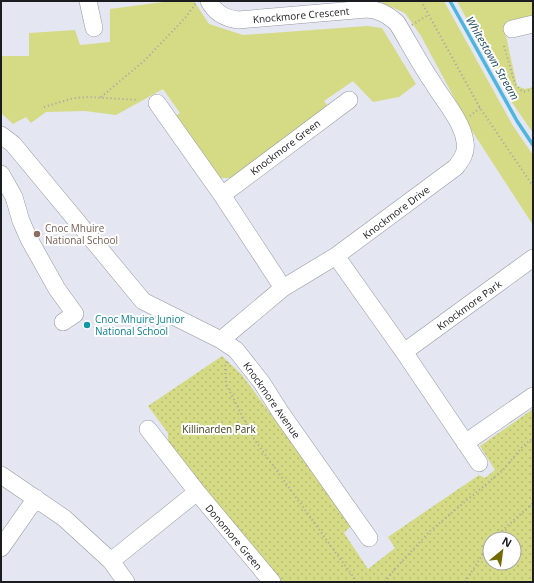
<svg xmlns="http://www.w3.org/2000/svg" width="534" height="583" font-family="'Open Sans',sans-serif">
<defs>
<pattern id="park-dots" width="8" height="8" patternUnits="userSpaceOnUse"><rect width="8" height="8" fill="#d5da84"/><path d="M2 2h.1M6 6h.1" fill="none" stroke="#b6ba72" stroke-width="1.8" stroke-linecap="round"/></pattern>
</defs>
<rect width="100%" height="100%" fill="#e4e7f1"/>
<!-- grass -->
<path fill="#d5da84" d="M171 1H194L209 24 243 35 367 26 382 28 416 84 399 97 373 102 353 81 324 101 328 106 231 178H221L213 172 174 117 180 113 163 89 116 115 85 111 46 112 31 123 26 117 13 124 1 113V56H29V33L75 30 80 45 110 42V9Z
M349 1H444L513 126 533 155V225L472 131 421 36 405 13 380 2 349 3Z
M457 1H533V18L504 27 517 86 525 89 533 87V133L511 101Z"/>
<!-- park -->
<path fill="url(#park-dots)" fill-rule="evenodd" d="M222 356 242 375 352 525 344 533 368 569 395 548 388 537 479 475 485 478 495 470 480 446 533 409V582H281L168 446V433L148 406ZM490 539H514V563H490Z"/>
<g fill="none" stroke-linecap="round" stroke-linejoin="round">
<!-- stream -->
<path stroke="#4db5df" stroke-width="3.5" d="M450 1 517 121 533 145"/>
<defs>
<path id="minor" d="M88 1 94 28
M209 1C215 13 224 18 238 20L367 9C379 10 387 14 397 23 409 43 420 64 433 83 443 100 463 122 465 142 467 152 462 159 456 167L336 256 283 288 221 340
M512 29 533 24
M157 103 222 195 283 288
M1 135 13 144 143 301 221 340 236 350 262 383 281 413 369 538
M1 174 14 197 21 221 29 239 57 289 75 314 63 322
M222 195 349 100
M336 256 404 352 479 463
M404 352 533 258
M148 429 197 492 272 582
M465 443 533 396
M1 475 64 518 111 561 126 582
M1 548 36 498
M111 561 197 492"/>
</defs>
<!-- minor casing -->
<use href="#minor" stroke="#9497a1" stroke-width="18"/>
<!-- path -->
<path stroke="#a1a3ab" stroke-width="2" stroke-dasharray="1 3" stroke-linecap="butt" d="M421 1 480 108 533 186
M412 25 428 15
M504 46 515 84 523 92 533 89
M101 97 144 61 186 17 196 3
M44 107 74 98 89 97 138 100
M470 116 480 108
M228 362 225 366 226 384 254 439 357 582
M493 539 533 503
M385 582 394 570 430 531 503 470 523 446 533 438
M465 582 490 543"/>
<!-- minor -->
<use href="#minor" stroke="#fff" stroke-width="17"/>
</g>
<!-- markers -->
<circle fill="#8d6e63" stroke="#fff" stroke-width="1.5" cx="37" cy="234" r="4"/>
<circle fill="#0f9aa8" stroke="#fff" stroke-width="1.5" cx="87" cy="325" r="4"/>
<g text-anchor="middle" dominant-baseline="central" stroke-width="4" stroke-linejoin="round" paint-order="stroke">
<!-- street labels -->
<g font-size="10" fill="#1b1c20" stroke="#fff">
<text transform="translate(301 15) rotate(-5)">Knockmore Crescent</text>
<text transform="translate(285 147) rotate(-37)">Knockmore Green</text>
<text transform="translate(396 212) rotate(-37)">Knockmore Drive</text>
<text transform="translate(469 305) rotate(-36)">Knockmore Park</text>
<text transform="translate(272 400) rotate(55)">Knockmore Avenue</text>
<text transform="translate(234 537) rotate(50)">Donomore Green</text>
</g>
<!-- education labels -->
<g font-size="10" fill="#785e54" stroke="#fff" text-anchor="start">
<text x="45" y="228">Cnoc Mhuire<tspan x="45" dy="12">National School</tspan></text>
</g>
<!-- culture labels -->
<g font-size="10" fill="#0d838f" stroke="#fff" text-anchor="start">
<text x="95" y="319">Cnoc Mhuire Junior<tspan x="95" dy="12">National School</tspan></text>
</g>
<!-- park labels -->
<g font-size="10" fill="#3a3c16" stroke="#fff">
<text x="219" y="429">Killinarden Park</text>
</g>
<!-- water labels -->
<g font-size="11" font-style="italic" fill="#204c5e" stroke="#fff">
<text transform="translate(493 58) rotate(60)">Whitestown Stream</text>
</g>
</g>
<!-- border -->
<rect width="534" height="583" fill="none" stroke="#1b1c20" stroke-width="4"/>
<!-- north arrow -->
<g transform="translate(502 551) rotate(29)"><circle r="19" fill="#ffffff" stroke="#a4a4a6"/>
<path d="M0-3L7 15L0 10L-7 15Z" fill="#746a03"/>
<text y="-6" font-size="11" font-weight="bold" text-anchor="middle" fill="#1b1c20">N</text>
</g>
</svg>
